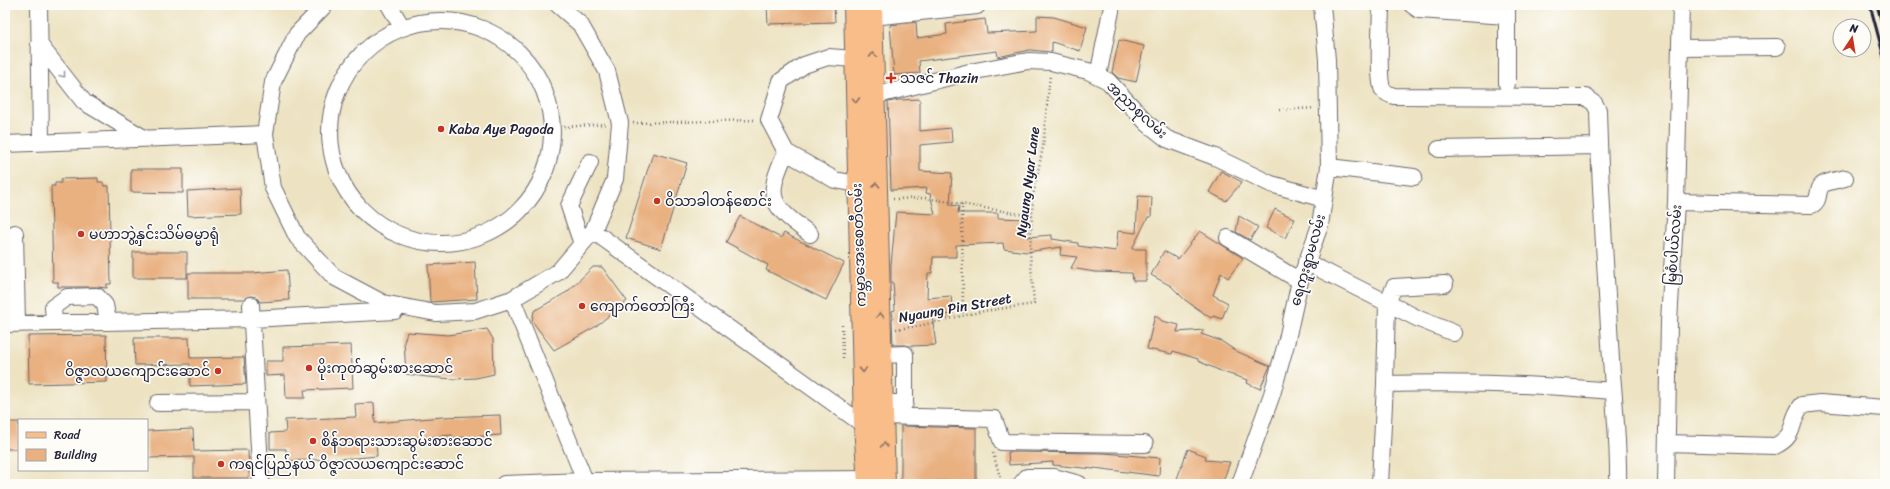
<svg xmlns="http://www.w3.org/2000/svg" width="1890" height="489" font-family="Sriracha,'Noto Sans Myanmar',sans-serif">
<rect width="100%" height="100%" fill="#fdfcf7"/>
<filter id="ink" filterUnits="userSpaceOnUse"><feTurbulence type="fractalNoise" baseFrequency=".025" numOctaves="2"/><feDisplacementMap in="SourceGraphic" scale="8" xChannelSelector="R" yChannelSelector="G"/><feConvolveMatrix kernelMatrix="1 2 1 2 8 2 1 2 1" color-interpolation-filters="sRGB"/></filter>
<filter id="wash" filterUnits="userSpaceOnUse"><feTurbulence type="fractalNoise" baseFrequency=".012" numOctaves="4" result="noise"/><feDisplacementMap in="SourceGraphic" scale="16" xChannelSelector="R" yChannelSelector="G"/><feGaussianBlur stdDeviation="0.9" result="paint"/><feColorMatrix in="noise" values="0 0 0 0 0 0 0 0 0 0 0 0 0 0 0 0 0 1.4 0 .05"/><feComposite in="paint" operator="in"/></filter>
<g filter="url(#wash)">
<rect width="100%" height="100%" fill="#ede3c2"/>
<g id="blocks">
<!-- building -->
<path fill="#e9b080" d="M767 5H834L835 22 768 24Z
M1037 16 1054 17 1087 27 1080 51 1052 42V52L1029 50 998 57 997 51 919 61 920 73 894 75 890 25 916 22 917 38 947 34 946 24 985 19 987 33 1037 31Z
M1119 40 1144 46 1136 82 1118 78 1112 72Z
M920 99V131L951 128 952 142 920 145V171L952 173 950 205 959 206 958 213H998V218L1028 219 1027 237 1052 235V239L1078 243V246L1116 251 1118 231 1136 233 1138 196 1152 197 1151 217H1148L1132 249H1146V281H1133L1132 273 1095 272 1071 268 1077 257 1060 255 1061 247 1027 252 1004 249 1003 243 956 245V257H933L932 273H928L927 298 951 296 953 314 932 316 936 345 910 346 905 345H893L892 319 893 318 892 311 895 310 893 283H891V265L896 212 935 214 930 194 926 193 927 188 891 190 888 102 899 100Z
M653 153 687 163 661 249 626 238Z
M131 169H183V193L131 192Z
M1221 171 1242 182 1226 201 1209 192Z
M98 178V182H103L104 186H109L111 284H107V288L97 287H58V282H53L51 186H55V183H61V179Z
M240 188 241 214 188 216 187 191Z
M1275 209 1295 219 1285 238 1266 228Z
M740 216 781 238 784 233 844 263 826 300 766 270 768 265 726 242Z
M1239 216 1258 227 1250 240 1236 232Z
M1200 231 1243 258 1228 278 1221 273 1213 295 1228 303 1222 319 1213 316 1211 318 1185 300 1171 286 1151 275 1164 251 1178 259Z
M133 252H187V278H133Z
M475 262 477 299 430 302 428 265Z
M593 267H602L627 301 595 327 554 350 532 321 534 311 567 292Z
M287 270 289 300 260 302 256 297 251 296 244 299H188V273H253Z
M1155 315 1162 321 1179 325 1177 332 1204 330 1201 334 1221 341 1236 351 1270 366 1260 389 1247 383 1248 380 1223 372 1198 361V359L1173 351 1172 354 1147 349Z
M487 329 493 339 494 374 476 378 454 379 427 377 406 374 404 342 407 332 448 335Z
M106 335 107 382 29 384 28 336Z
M134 338H189L190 358 244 357 246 384 190 386V364L135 365Z
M351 345 353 388 304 390 305 398H286L285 375 266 376V361H283V347Z
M374 403 375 423 442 417 500 415 501 435 452 438V435L376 441 377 456 356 458 286 461V449H270V433L286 432 285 420 356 417 355 404Z
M5 422H19V449H5Z
M901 426 976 428V484H964L965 481H935V484H901Z
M193 429 194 451 248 450 249 478H194V457L147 458V431Z
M1188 449 1206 456 1205 460 1230 462 1222 484H1175Z
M1008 452 1104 453 1160 458 1159 476 1094 468V469L1053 465V462L1009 465Z"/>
</g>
</g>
<g filter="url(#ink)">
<use href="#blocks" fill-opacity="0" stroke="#69666a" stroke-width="1"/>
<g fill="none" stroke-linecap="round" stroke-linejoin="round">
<defs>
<path id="minor" d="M39 5 41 142
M325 5 297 34 273 82 265 134 273 188 297 237 334 277 383 303 436 313 475 311 512 299 558 272 593 231 615 179 620 123 607 71 580 24 558 5
M389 5 402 27
M1381 5C1381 20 1377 80 1383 90 1386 93 1390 95 1394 96L1586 97 1594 103 1598 110C1600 193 1606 277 1611 360 1614 402 1619 443 1618 484
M1412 5 1419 10 1507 16
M872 17 977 6
M330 132a111 111 0 1 1 222 0a111 111 0 1 1-222 0Z
M39 44 84 102 144 138
M1680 48 1777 47
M855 59 828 57 804 65 781 81 769 120 786 152 835 180 857 184
M1098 76 1111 11
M1507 84V5
M874 96 970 72 1028 61 1051 62 1088 71 1108 81 1148 124 1167 139 1215 157 1271 184 1324 199
M5 144 265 134
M1439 149 1599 146
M786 152C765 198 769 204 810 234
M1329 167 1414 177
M1676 202 1812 205C1821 200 1816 191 1822 185 1827 181 1839 180 1845 178
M593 231 864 425
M15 233 17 323
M1228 238 1300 281
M582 244 569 206 590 162
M1306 262 1419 319 1454 333
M512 299 585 481
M251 305 261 484
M54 322 53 307 67 297 97 296 105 305 108 321
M5 324 252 319 395 311
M1385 384C1461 382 1537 384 1613 391
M158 403 256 402
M871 403H905V354L881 355
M882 416 994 419 1002 442 1145 444
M1667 443 1775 446C1798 435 1788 422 1802 405L1820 403 1885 408
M504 484 585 481 879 479
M1021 484 1027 477H1054L1079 484
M1240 484 1272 394 1286 344 1300 281 1320 225 1329 167 1327 60 1322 5
M1380 484 1385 384 1387 303 1394 287 1445 284
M1666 484 1669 322 1676 202 1681 5"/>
<path id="major" d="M854 5 864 425 868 484
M872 5 885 484"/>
</defs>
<!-- minor casing -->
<use href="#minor" stroke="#69666a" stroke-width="18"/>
<!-- major casing -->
<use href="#major" stroke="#69666a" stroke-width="22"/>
<!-- path -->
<path stroke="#69666a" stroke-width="2.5" stroke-dasharray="1 3" stroke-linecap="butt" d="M1279 110 1315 108
M633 123 756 120
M564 127 606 124
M893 199 926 198 1032 216
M962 204 963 316
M842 325 843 358
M896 329 918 326 984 311 1034 304 1030 252 1033 196 1043 147 1050 75
M993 453 1002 484"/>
<!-- minor -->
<use href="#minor" stroke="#fff" stroke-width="16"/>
<!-- major -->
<use href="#major" stroke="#f8bd89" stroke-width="20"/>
<!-- rail -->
<path stroke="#22223b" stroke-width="3" d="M1870 5 1885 61
M1877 5 1885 34"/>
</g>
<!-- one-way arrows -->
<defs><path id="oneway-chevron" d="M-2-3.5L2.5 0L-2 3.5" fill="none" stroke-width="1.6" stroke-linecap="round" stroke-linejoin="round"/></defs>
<g stroke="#8d7062">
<use href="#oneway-chevron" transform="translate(873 55) rotate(-91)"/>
<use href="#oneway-chevron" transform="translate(856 100) rotate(89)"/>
<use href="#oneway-chevron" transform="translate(876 185) rotate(-92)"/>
<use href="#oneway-chevron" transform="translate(880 315) rotate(-91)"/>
<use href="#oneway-chevron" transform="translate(863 370) rotate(88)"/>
<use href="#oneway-chevron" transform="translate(884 445) rotate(-92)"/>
</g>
<use stroke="#9c9ca7" href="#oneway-chevron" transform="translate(63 75) rotate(52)"/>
</g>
<!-- markers -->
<g fill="#c8321e" stroke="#fdfcf7" stroke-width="1.5">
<path d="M889 72h4v4h4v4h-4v4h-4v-4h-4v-4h4z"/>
<circle cx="441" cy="129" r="4"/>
<circle cx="657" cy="201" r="4"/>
<circle cx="81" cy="234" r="4"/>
<circle cx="582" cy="306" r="4"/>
<circle cx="309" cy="368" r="4"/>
<circle cx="218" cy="371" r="4"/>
<circle cx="313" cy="441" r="4"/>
<circle cx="221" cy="464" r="4"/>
</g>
<g text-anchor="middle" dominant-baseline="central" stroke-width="3.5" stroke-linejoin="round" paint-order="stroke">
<!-- poi labels -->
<g font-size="14" fill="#22223b" stroke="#fdfcf7" text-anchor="start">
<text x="900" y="78">သဇင် Thazin</text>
<text x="449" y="129">Kaba Aye Pagoda</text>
<text x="665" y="201">ဝိသာခါတန်စောင်း</text>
<text x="89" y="234">မဟာဘွဲ့နှင်းသိမ်ဓမ္မာရုံ</text>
<text x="590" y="306">ကျောက်တော်ကြီး</text>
<text x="317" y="368">မိုးကုတ်ဆွမ်းစားဆောင်</text>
<text x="210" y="371" text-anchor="end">ဝိဇ္ဇာလယကျောင်းဆောင်</text>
<text x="321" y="441">စိန်ဘရားသားဆွမ်းစားဆောင်</text>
<text x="229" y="464">ကရင်ပြည်နယ် ဝိဇ္ဇာလယကျောင်းဆောင်</text>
</g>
<!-- street labels -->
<g font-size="14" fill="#22223b" stroke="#fdfcf7">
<text transform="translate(1137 110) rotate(43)">အညာစုလမ်း</text>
<text transform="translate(1028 182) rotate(-83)">Nyaung Nyar Lane</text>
<text transform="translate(859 245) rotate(-92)">ကမ္ဘာအေးစေတီလမ်း</text>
<text transform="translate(1674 245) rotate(-86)">မြစံပါယ်လမ်း</text>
<text transform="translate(1308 260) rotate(-74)">ရေကူးရွာမလမ်း</text>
<text transform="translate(955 308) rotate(-10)">Nyaung Pin Street</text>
</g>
</g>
<!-- margin -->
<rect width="1890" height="489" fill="none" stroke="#fdfcf7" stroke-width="20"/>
<!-- legend -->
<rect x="18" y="419" width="130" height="52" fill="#fdfcf7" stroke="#a5a5ac"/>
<rect x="26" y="432" width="20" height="6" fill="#f8bd89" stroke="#a5a5ac"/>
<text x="54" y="439" font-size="12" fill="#22223b">Road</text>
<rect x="26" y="449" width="20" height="12" fill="#e9b080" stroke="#a5a5ac"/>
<text x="54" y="459" font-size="12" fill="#22223b">Building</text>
<!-- north arrow -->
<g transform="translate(1852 38) rotate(12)"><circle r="19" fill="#fdfcf7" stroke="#a5a5ac"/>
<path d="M0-3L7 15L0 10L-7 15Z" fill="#c8321e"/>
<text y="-6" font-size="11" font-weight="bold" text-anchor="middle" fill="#22223b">N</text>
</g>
</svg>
